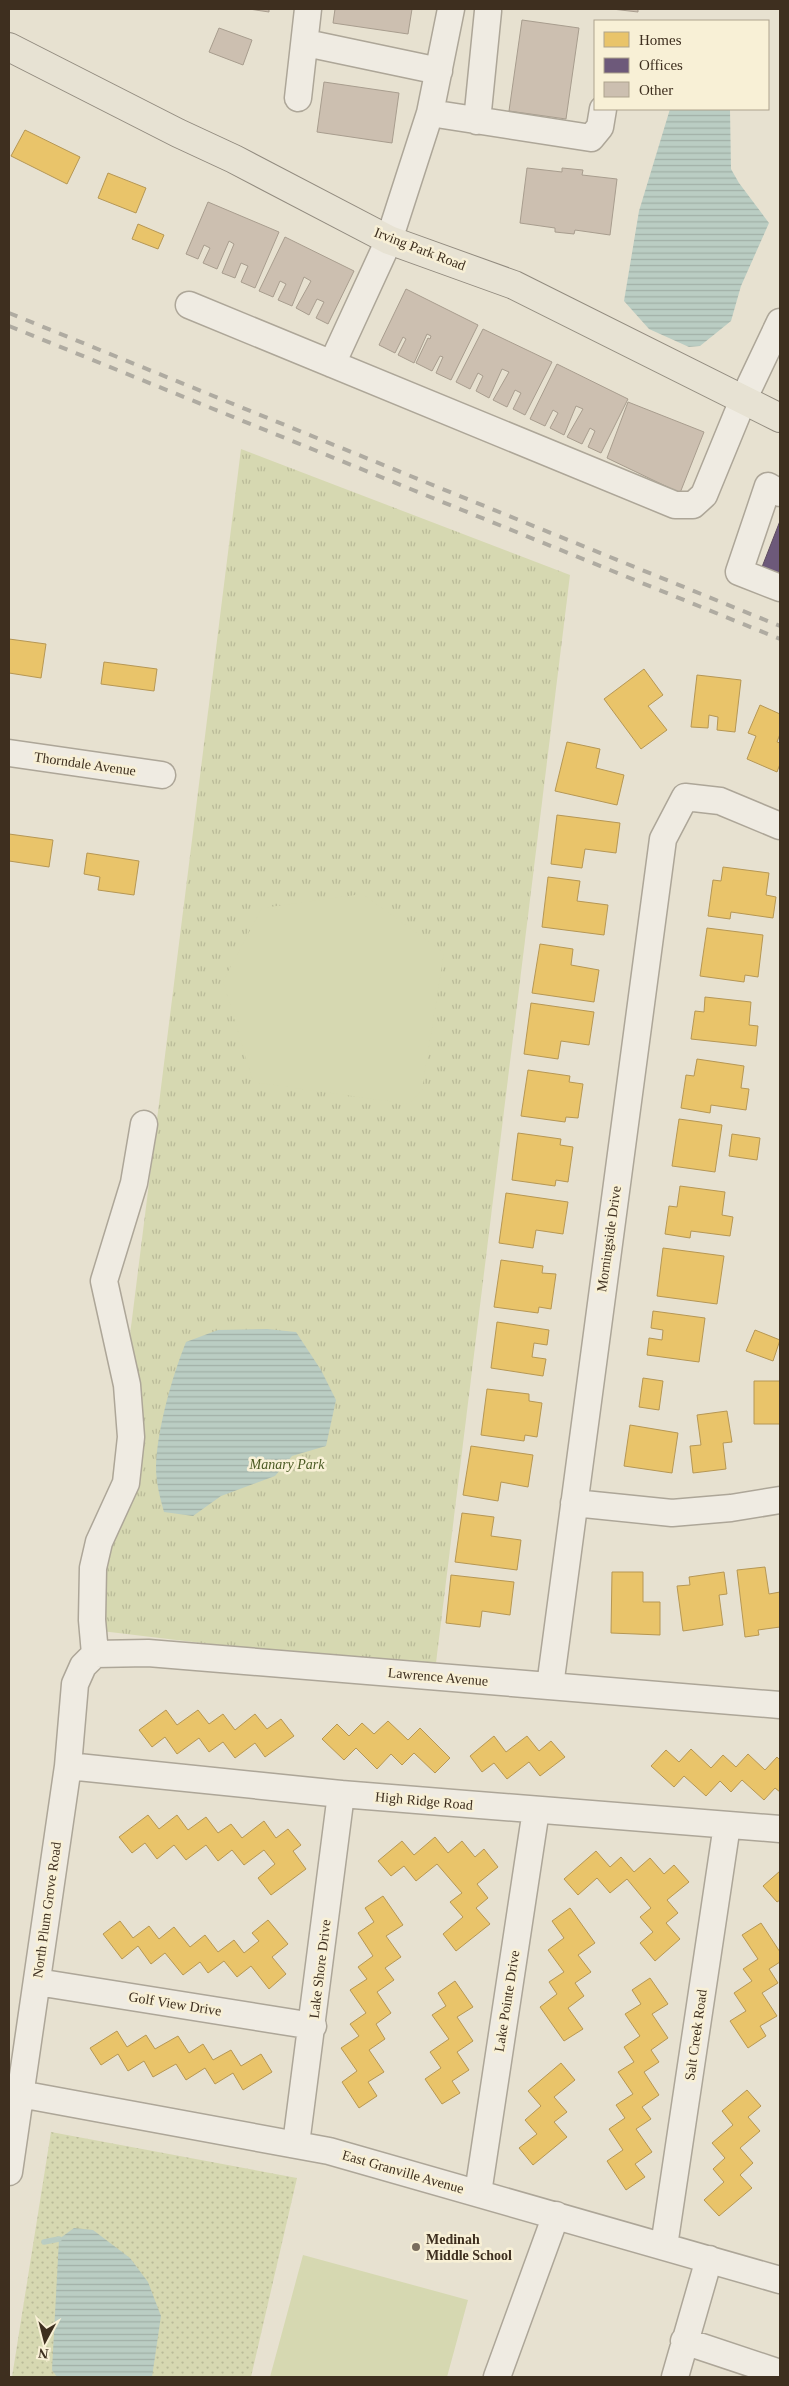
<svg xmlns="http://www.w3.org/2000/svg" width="789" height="2386" font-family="'Times New Roman',serif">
<defs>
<pattern id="grass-dots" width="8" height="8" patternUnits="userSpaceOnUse" patternTransform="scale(1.25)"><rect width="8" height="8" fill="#d6d8b1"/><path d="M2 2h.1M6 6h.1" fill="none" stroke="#b9ba98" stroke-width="1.8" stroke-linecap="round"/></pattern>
<pattern id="park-tufts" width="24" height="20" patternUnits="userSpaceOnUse" patternTransform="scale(1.25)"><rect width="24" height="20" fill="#d6d8b1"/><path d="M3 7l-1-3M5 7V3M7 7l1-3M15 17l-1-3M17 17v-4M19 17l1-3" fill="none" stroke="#b9ba98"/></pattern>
<pattern id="water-rules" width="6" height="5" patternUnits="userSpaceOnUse" patternTransform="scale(1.25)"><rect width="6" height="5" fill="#bacdc3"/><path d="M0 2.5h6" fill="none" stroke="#a1b0a7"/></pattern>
</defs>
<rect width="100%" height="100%" fill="#e7e1d0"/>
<!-- grass -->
<path fill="url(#grass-dots)" d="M51 2132 297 2178 251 2377H12Z"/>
<!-- park -->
<path fill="url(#park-tufts)" d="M241 449 570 575 435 1671 93 1630Z"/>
<!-- pitch -->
<path fill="#d6d8b1" d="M363 894 444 953 422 1090 409 1104 253 1082 223 981 262 908Z
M303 2255 468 2300 447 2377H270Z"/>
<!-- water -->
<path fill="url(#water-rules)" d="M670 109H730L731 169 739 183 769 223 741 286 731 321 700 346 689 347 649 329 624 301 639 211Z
M267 1329 296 1332 321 1370 336 1400 326 1446 292 1456 275 1476 221 1496 193 1516 164 1512C160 1497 156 1483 156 1467 157 1429 172 1377 186 1342L218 1330Z
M74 2228 93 2230 130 2258 148 2282 161 2316 152 2377H57L52 2370 59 2239Z"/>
<!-- homes -->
<path fill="#e9c46a" stroke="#b69754" d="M25 130 80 157 67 184 11 156Z
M108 173 146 188 136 213 98 198Z
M138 224 164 235 158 249 132 239Z
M9 639 46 644 41 678 9 673Z
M104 662 157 669 154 691 101 684Z
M644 669 663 695 648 706 667 730 641 749 604 699Z
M697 675 741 680 735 732 717 730 718 717 709 715 708 728 691 727Z
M760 705 780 714V734L777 742 780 743V764L777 772 747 759 756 736 748 733Z
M567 742 600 749 596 768 624 775 617 805 555 791Z
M557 815 620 823 616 853 585 849 582 868 551 864Z
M9 834 53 840 49 867 9 861Z
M87 853 139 861 134 895 98 890 100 877 84 874Z
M723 867 769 873 766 895 776 897 773 918 731 912 730 919 708 916 713 880 721 881Z
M548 877 580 881 577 901 608 905 604 935 542 927Z
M707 928 763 935 758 977 745 975 744 982 700 976Z
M540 944 573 949 571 965 599 970 594 1002 532 993Z
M705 997 751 1002 749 1025 758 1026 756 1046 691 1039 695 1011 704 1012Z
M531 1003 594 1012 589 1045 561 1041 558 1059 524 1054Z
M697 1059 744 1066 741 1088 749 1089 746 1110 711 1105 710 1113 681 1108 686 1075 694 1076Z
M528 1070 570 1076 569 1082 583 1084 578 1118 566 1117 565 1122 521 1116Z
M679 1119 722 1125 715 1172 672 1166Z
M518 1133 561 1139 560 1145 573 1147 568 1182 556 1180 555 1186 512 1180Z
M732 1134 760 1138 757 1160 729 1156Z
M680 1186 725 1192 722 1215 733 1217 730 1236 691 1231 690 1238 665 1234 669 1206 677 1207Z
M506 1193 568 1202 563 1234 536 1230 533 1248 499 1243Z
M663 1248 724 1256 717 1304 657 1296Z
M501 1260 543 1266 542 1273 556 1274 551 1309 539 1307 538 1313 494 1307Z
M653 1311 705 1318 699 1362 647 1355 649 1338 662 1340 663 1330 651 1328Z
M497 1322 549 1330 547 1345 534 1343 532 1357 546 1359 543 1376 491 1368Z
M755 1330 780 1340 773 1361 746 1351Z
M643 1378 663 1381 659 1410 639 1407Z
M754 1381H780V1424H754Z
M487 1389 529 1394V1401L542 1403 537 1437 525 1435 524 1441 481 1435Z
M727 1411 732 1442 723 1443 726 1469 693 1473 690 1446 701 1445 697 1415Z
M630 1425 678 1433 672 1473 624 1466Z
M471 1446 533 1455 528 1487 501 1482 498 1501 463 1495Z
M462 1513 494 1517 491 1536 521 1540 517 1570 455 1562Z
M765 1567 769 1594 780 1592V1627L758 1630 759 1635 745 1637 737 1570Z
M612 1572H643V1602H660V1635L611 1633Z
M724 1572 727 1594 719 1595 723 1625 683 1631 677 1586 690 1585 689 1577Z
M451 1575 514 1582 510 1615 482 1611 480 1627 446 1623Z
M166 1710 177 1725 198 1710 209 1724 223 1714 235 1730 255 1714 267 1729 281 1719 294 1736 265 1757 255 1743 235 1758 223 1742 209 1752 199 1738 177 1754 165 1737 152 1747 139 1730Z
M388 1721 408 1740 420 1728 450 1758 435 1773 414 1753 402 1765 391 1754 377 1769 356 1748 344 1760 322 1739 337 1724 349 1736 362 1723 374 1734Z
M494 1736 506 1752 527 1736 539 1751 551 1741 565 1757 540 1776 529 1762 507 1779 494 1763 482 1772 470 1756Z
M691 1749 711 1768 723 1755 736 1767 748 1754 765 1770 777 1757 780 1760V1792L775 1788 764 1800 742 1780 731 1792 720 1781 706 1796 684 1776 674 1787 651 1766 666 1750 679 1762Z
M148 1815 159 1829 177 1815 188 1830 206 1817 218 1833 231 1824 242 1838 264 1821 276 1838 288 1829 301 1845 293 1851 306 1869 271 1895 258 1878 275 1864 264 1850 244 1865 232 1850 218 1861 206 1845 186 1860 174 1845 157 1859 145 1843 132 1853 119 1837Z
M435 1837 448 1853 462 1841 475 1857 484 1849 498 1867 477 1884 488 1898 476 1908 490 1924 456 1951 443 1934 463 1917 450 1902 462 1893 437 1864 416 1881 404 1866 391 1876 378 1861 402 1841 414 1855Z
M596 1851 610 1867 621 1857 634 1872 650 1858 664 1874 674 1865 689 1882 667 1900 678 1913 666 1923 680 1939 655 1961 640 1943 653 1932 640 1917 651 1908 627 1879 610 1893 597 1878 578 1895 564 1879Z
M780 1871V1900L777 1902 763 1886Z
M383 1896 403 1925 386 1936 401 1957 385 1968 394 1980 377 1992 391 2013 376 2024 385 2039 369 2050 384 2072 368 2082 377 2096 359 2108 342 2082 357 2071 341 2048 359 2036 350 2024 366 2013 350 1990 367 1979 358 1967 373 1956 358 1933 374 1922 365 1908Z
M570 1908 595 1943 578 1955 591 1972 575 1983 584 1996 568 2008 583 2029 564 2041 540 2007 557 1994 549 1982 564 1972 548 1950 564 1938 552 1921Z
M268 1920 288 1944 272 1957 286 1974 269 1989 251 1966 237 1977 224 1961 208 1973 200 1962 183 1975 165 1953 151 1964 138 1946 122 1959 103 1934 120 1921 133 1938 149 1926 159 1939 174 1927 190 1947 205 1935 218 1952 234 1940 244 1953 259 1941 252 1933Z
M761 1923 780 1952V1962L769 1969 778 1983 762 1993 777 2016 760 2026 766 2036 748 2048 730 2021 746 2011 734 1993 752 1981 743 1969 758 1959 742 1935Z
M650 1978 668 2004 652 2014 668 2038 651 2050 659 2062 644 2072 659 2095 642 2107 651 2119 636 2129 652 2152 635 2164 645 2177 626 2190 607 2161 623 2150 609 2129 625 2118 616 2105 633 2094 618 2072 634 2062 624 2047 640 2036 625 2014 641 2004 632 1990Z
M455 1981 473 2007 457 2017 473 2041 457 2052 469 2070 452 2081 460 2093 442 2104 425 2079 441 2068 430 2052 449 2039 432 2015 446 2006 438 1993Z
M117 2031 127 2047 146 2035 155 2049 178 2036 189 2053 203 2044 213 2060 231 2050 241 2066 261 2054 272 2072 243 2090 233 2073 215 2084 205 2068 186 2080 176 2064 153 2077 144 2061 128 2071 118 2054 101 2065 90 2048Z
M561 2063 575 2080 554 2097 567 2112 554 2122 567 2137 533 2165 519 2148 537 2134 525 2120 541 2106 528 2091Z
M747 2090 761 2106 748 2117 760 2131 740 2148 753 2163 740 2175 752 2188 719 2216 704 2200 724 2182 713 2169 725 2158 712 2143 733 2125 722 2111Z"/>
<!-- offices -->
<path fill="#6d597a" stroke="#5f4c5f" d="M780 521V574L762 567Z"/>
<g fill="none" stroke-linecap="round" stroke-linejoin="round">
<!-- stream -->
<path stroke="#bacdc3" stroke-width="5.5" d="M44 2242 59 2239"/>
</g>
<!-- building -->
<path fill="#ccbfb0" stroke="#a89d8e" d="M249 9H269V12Z
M335 9H412L408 34 333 23Z
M612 9H638V12Z
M522 20 579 28 566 119 509 111Z
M219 28 252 40 243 65 209 52Z
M324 82 399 93 392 143 317 132Z
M527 168 562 172V168L583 170 582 175 617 179 610 235 575 230 574 234 555 232V228L520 223Z
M208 202 279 232 255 288 241 282 248 266 241 263 235 278 222 273 234 244 229 241 217 269 203 263 210 248 204 245 198 259 186 254Z
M285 237 354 271 328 324 316 318 324 302 317 299 309 315 296 308 311 281 304 277 292 306 278 300 286 284 280 281 273 297 259 291Z
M406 289 478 325 451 380 436 373 443 357 440 356 432 371 416 363 428 338 430 339 431 336 427 334 414 363 398 355 406 339 403 337 395 353 379 345Z
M483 329 552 362 525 415 513 409 521 393 515 390 507 407 493 400 509 372 502 369 489 398 476 391 483 376 478 373 470 389 456 382Z
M557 364 628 399 601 453 588 447 595 431 590 428 582 444 567 437 583 409 576 406 564 435 550 428 558 413 553 410 545 426 530 419Z
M628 402 704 432 680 493 607 458Z"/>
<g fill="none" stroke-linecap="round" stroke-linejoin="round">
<defs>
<path id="minor" d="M306 43 439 71
M298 98 308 9
M430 113 591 138 600 127 603 109
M477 121 488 11
M189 305 675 505H693L704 495 743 400 780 322
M332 364 389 240 430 113 451 9
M780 493 768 486 739 572 780 588
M9 753 162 775
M574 1503 672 1513 731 1508 780 1500
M95 1654 148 1653 780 1705
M95 1654 92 1620 93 1568 99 1542 126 1483 131 1437 127 1385 104 1281 134 1183 144 1124
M550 1686 663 839 685 797 720 801 780 826
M68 1766 341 1794 780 1829
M37 1982 313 2026
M20 2094 329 2151 780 2280
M296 2144 341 1794
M9 2172 68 1766 75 1684 83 1666 95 1654
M478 2193 536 1810
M664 2246 727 1825
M684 2341 780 2373
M497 2377 556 2215
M675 2377 709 2259"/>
<path id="major" d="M9 47 178 133 234 159 389 240 514 285 780 418"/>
</defs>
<!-- minor casing -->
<use href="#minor" stroke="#ada698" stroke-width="29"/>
<!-- major casing -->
<use href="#major" stroke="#928b7f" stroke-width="30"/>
<!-- minor -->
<use href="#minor" stroke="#efebe2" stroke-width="26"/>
<!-- major -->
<use href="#major" stroke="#e7e2d3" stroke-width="28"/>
<!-- rail -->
<path stroke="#afaba1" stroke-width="4" stroke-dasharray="9 9" stroke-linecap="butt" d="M9 313 780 626
M9 326 780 639"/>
</g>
<!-- markers -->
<circle fill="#796d5d" stroke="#f8f0d6" stroke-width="2" cx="416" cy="2247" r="5"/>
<g text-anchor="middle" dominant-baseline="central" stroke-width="5" stroke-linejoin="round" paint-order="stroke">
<!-- street labels -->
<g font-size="14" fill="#3e2f1f" stroke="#f8f0d6">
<text transform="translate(420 249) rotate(21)">Irving Park Road</text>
<text transform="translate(85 764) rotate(8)">Thorndale Avenue</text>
<text transform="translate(609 1239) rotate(-82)">Morningside Drive</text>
<text transform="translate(438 1677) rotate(5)">Lawrence Avenue</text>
<text transform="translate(424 1801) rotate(5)">High Ridge Road</text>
<text transform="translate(47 1910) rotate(-82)">North Plum Grove Road</text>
<text transform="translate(320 1969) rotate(-83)">Lake Shore Drive</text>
<text transform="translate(507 2001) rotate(-81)">Lake Pointe Drive</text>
<text transform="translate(175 2004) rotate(9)">Golf View Drive</text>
<text transform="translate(696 2035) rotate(-82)">Salt Creek Road</text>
<text transform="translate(403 2172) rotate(16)">East Granville Avenue</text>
</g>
<!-- park labels -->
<g font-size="14" font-style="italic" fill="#4b5b24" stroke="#f8f0d6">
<text x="287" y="1464">Manary Park</text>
</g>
<!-- poi labels -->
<g font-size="14" font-weight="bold" fill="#3e2f1f" stroke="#f8f0d6" text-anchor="start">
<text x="426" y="2239">Medinah<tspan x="426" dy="16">Middle School</tspan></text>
</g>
</g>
<!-- border -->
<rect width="789" height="2386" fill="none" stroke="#3e2f1f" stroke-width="20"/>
<!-- legend -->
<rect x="594" y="20" width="175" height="90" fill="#f8f0d6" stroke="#aea38d"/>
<rect x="604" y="32" width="25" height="15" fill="#e9c46a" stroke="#aea38d"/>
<text x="639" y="45" font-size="15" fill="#3e2f1f">Homes</text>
<rect x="604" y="58" width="25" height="15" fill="#6d597a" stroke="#aea38d"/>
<text x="639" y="70" font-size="15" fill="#3e2f1f">Offices</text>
<rect x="604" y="82" width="25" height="15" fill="#ccbfb0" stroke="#aea38d"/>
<text x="639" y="95" font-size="15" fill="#3e2f1f">Other</text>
<!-- north arrow -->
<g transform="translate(45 2341) rotate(187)" stroke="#f8f0d6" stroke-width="4" paint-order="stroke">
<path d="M0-4L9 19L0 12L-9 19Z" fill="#3e2f1f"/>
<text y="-8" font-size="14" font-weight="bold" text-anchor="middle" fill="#3e2f1f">N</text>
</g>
</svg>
